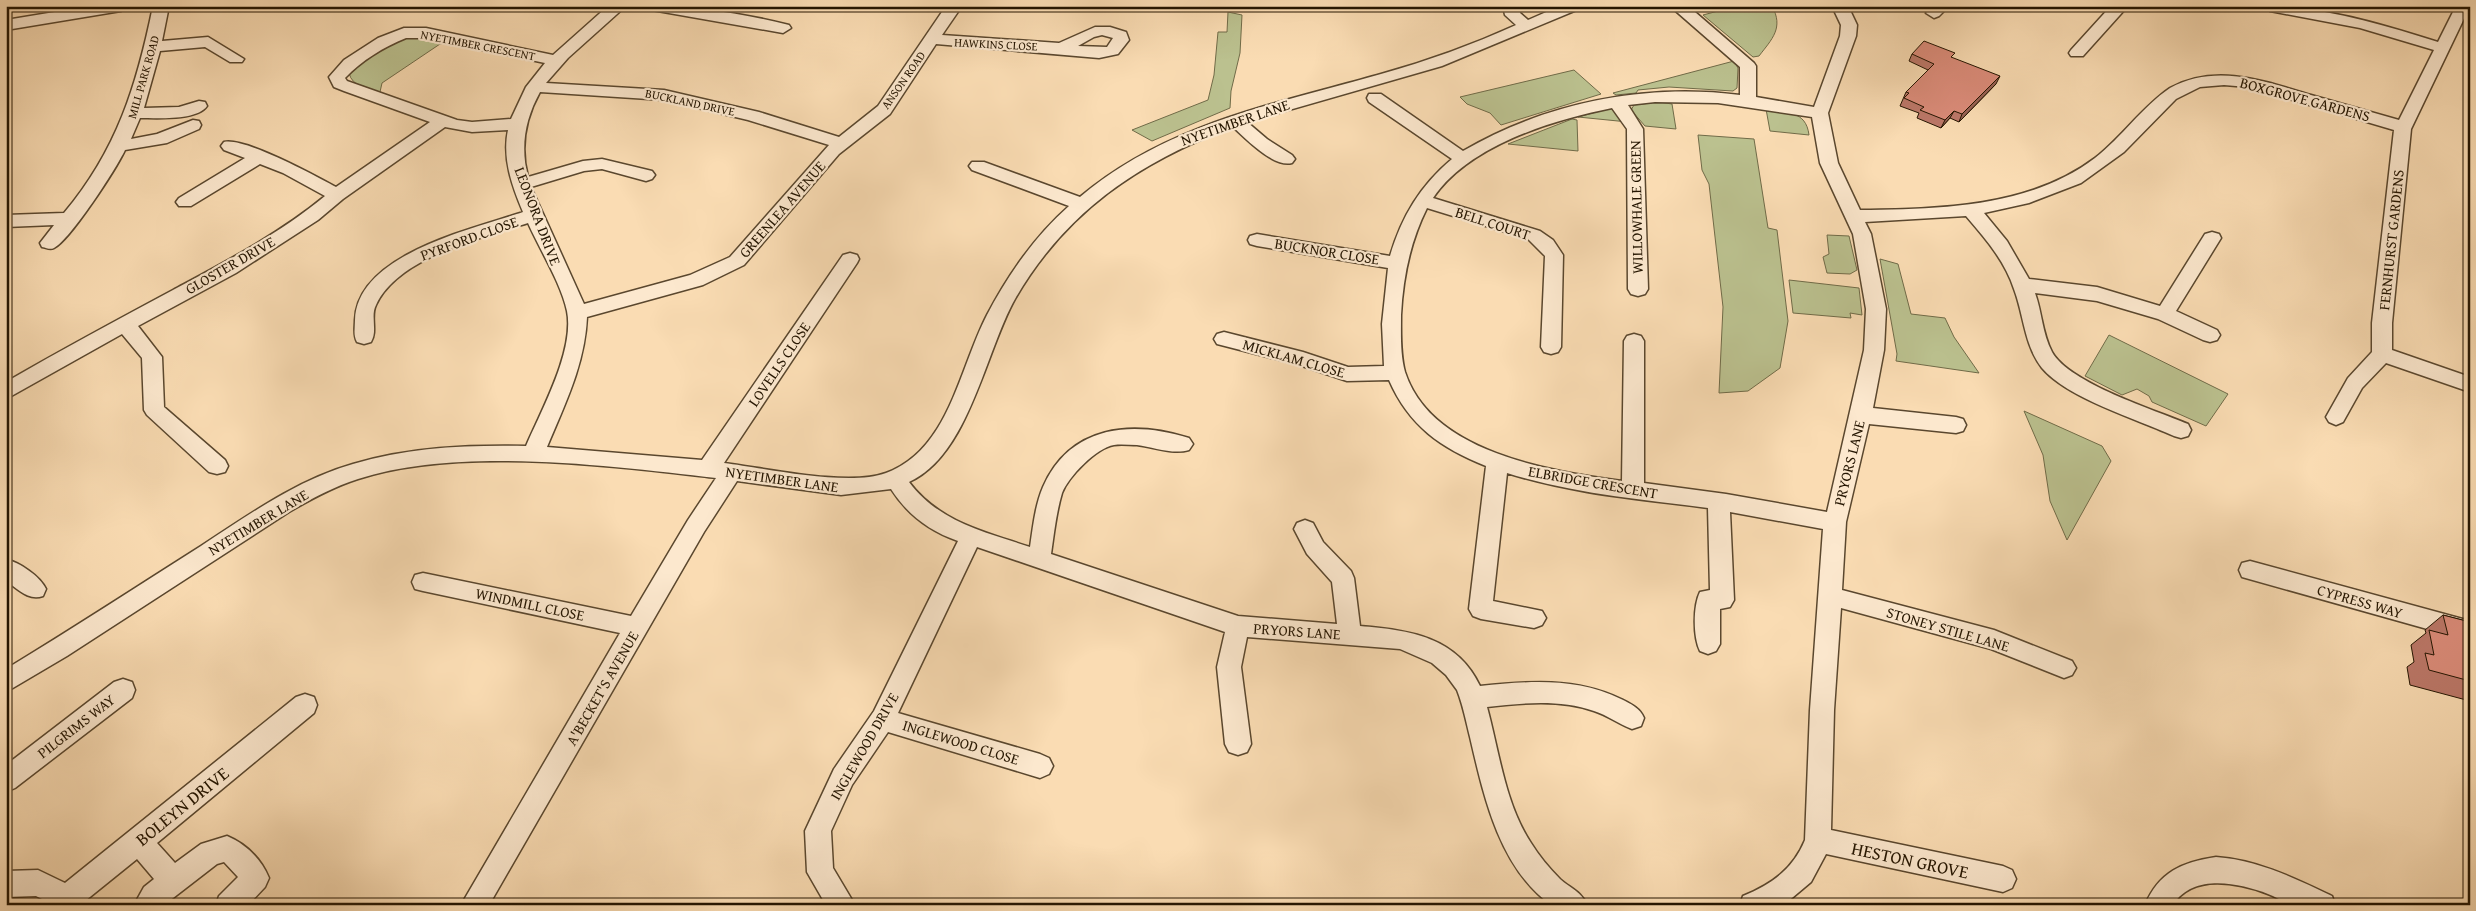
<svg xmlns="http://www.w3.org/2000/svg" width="2476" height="911" font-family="'Gentium Book Plus',serif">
<rect width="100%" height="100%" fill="#fadcb3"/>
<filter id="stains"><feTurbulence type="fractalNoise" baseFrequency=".004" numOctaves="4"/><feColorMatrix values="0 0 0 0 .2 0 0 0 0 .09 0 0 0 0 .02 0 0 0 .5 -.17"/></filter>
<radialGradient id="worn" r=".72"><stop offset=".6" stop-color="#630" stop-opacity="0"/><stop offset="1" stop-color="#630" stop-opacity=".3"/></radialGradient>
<!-- green -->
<path fill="#bbc18f" stroke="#706b48" d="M1737 6H1772C1784 28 1772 39 1759 56L1753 57 1703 15Z
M1228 12 1242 15 1240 53 1231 91 1230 108 1152 141 1132 130 1208 100 1214 75 1218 32H1227Z
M413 35 451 42 440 44 382 83 380 92C368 88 352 87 349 73 363 53 390 41 413 35Z
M1734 61 1738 68 1737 88 1733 91 1669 87 1638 90 1636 93 1616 95 1613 93Z
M1574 70 1601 94 1501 125 1490 113 1467 104 1460 97Z
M1659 102 1672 104 1676 129 1645 126 1631 110 1634 105Z
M1611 108 1622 114 1628 122 1578 117Z
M1766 109C1786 113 1806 110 1809 135L1770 131Z
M1572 119 1577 120 1578 151 1508 144Z
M1698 135 1754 139 1768 228 1777 230 1788 321 1780 368 1748 391 1719 393 1723 307 1709 184 1702 170Z
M1827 235 1849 236 1857 270 1850 274 1827 273 1823 257 1829 254Z
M1880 259 1898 264 1911 314 1945 318 1954 337 1979 373 1896 361 1897 354Z
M1789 280 1859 288 1862 315 1850 313 1851 318 1793 313Z
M2109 335 2228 394 2206 426 2152 402 2149 396 2137 389 2122 395 2085 376Z
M2024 411 2102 446 2111 461 2067 540 2050 501 2043 455Z"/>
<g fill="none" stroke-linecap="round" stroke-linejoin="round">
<defs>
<path id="minor" d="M91 6H129L121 11 6 30V20Z
M153 6H169L162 41 208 37 244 59 242 62H230L205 47 160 51 144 108 179 107 199 101 205 102 207 106C197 121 156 118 140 118L131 139 157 134 193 120 199 121 201 125 199 129 167 143 125 150C116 169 70 240 54 248 50 250 47 248 42 247L40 243 54 225 6 227V215L64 213C117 150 137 85 153 6Z
M608 6H626L568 58 546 83 664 90 759 112 839 137 878 106 946 6H962L942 35 1059 43 1095 27H1110L1126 32 1129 40 1118 54 1099 58 936 44 890 114 839 154 744 265 703 285 587 317C585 364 565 404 547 447L702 460 843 255 850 253 857 255 859 259 857 263 724 463C765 468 848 487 886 473 949 450 959 369 987 315 1008 275 1035 236 1069 206L972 170 969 166 972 162H984L1080 197C1166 124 1275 104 1381 74 1427 61 1472 45 1516 25L1505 15 1503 6H1519L1520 13 1528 20 1560 6H1582L1579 9 1442 66 1247 122 1267 139 1292 155 1295 159 1292 163C1274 168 1246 139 1233 127 1140 161 1065 212 1015 299 985 352 969 455 909 482 939 522 985 532 1030 547 1033 527 1035 506 1043 487 1070 425 1132 420 1189 438L1193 444 1189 450C1173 455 1153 447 1137 445 1129 445 1121 444 1114 445 1096 448 1068 477 1062 493 1056 513 1054 534 1051 554L1238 616 1337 624 1332 582 1307 554 1294 529 1297 523 1305 520 1313 523 1323 542 1351 571 1354 578 1360 626C1410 630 1457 637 1480 686 1528 681 1576 677 1621 699 1631 704 1640 708 1644 718L1641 726 1632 729C1619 724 1607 715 1594 711 1560 699 1522 703 1487 707 1499 751 1505 804 1531 843 1539 856 1549 868 1560 879 1570 888 1582 892 1587 905H1551C1499 867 1484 797 1470 737 1466 721 1463 705 1457 690L1446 675 1432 663 1400 649 1247 637 1241 667 1251 744 1247 752 1238 755 1229 752 1225 744 1217 667 1225 632 977 547 898 713 1040 754 1049 758 1053 766 1049 774 1040 778 888 732 852 785 831 831 833 868 855 905H826L807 872 805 831 834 769 874 711 958 541C929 531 907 514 891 489L841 495 737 481 704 532 489 905H461L620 633 423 591 415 589 412 582 415 575 423 573 631 616 688 520 716 478C611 466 459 446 358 479 333 487 311 499 289 512L67 656 6 692V669C72 629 136 587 201 546 250 514 297 480 353 464 409 447 468 445 526 446 541 411 575 350 567 311 561 283 540 250 528 223 482 238 398 257 376 305 370 316 378 331 371 342L364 344 357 342C353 335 355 328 355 320 357 254 473 229 523 212 512 186 502 158 508 130L472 132 445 127 343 199 318 220 236 273 138 326 162 357 164 407 225 460 228 466 225 472 217 474 209 472 147 415 144 410 142 358 122 334 6 399V382C61 350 117 320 173 290 225 262 279 234 325 196L283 173 260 164 191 206H179L176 202 179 198 245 158 224 150 221 146 224 142C244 137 316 176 336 187L430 122 344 91 334 87 329 77 344 60 378 38 404 28H426L553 55ZM1102 35 1113 38 1107 47 1078 46 1094 37ZM406 38H426L545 63 526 87 511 119 472 122 457 120 347 81 345 78C362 60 384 47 406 38ZM540 92 664 100 748 120 829 145 730 257 690 275 584 304 531 187 584 171 602 169 646 181 652 179 655 175 652 171 602 159 583 161 528 177C520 147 525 119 540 92Z
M643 6C691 6 742 13 789 25L791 28 783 33 646 9Z
M1670 6H1688L1754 63 1756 66V97L1814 107 1840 36 1841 25 1832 6H1848L1857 25 1856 36 1828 113 1838 163 1860 210C1938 209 2029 208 2095 158 2122 137 2142 107 2170 88 2216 63 2264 81 2311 95 2340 103 2370 112 2399 120L2434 50 2360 28 2270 11 2262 6C2323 6 2381 24 2438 42L2456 6H2470L2411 129 2392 323V350L2470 377V392L2386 363 2362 388 2343 422 2336 425 2329 422 2326 417 2348 378 2372 352V323L2394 130 2248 87 2224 85 2200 87 2176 99 2124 152 2081 183 2029 203 1984 213 2007 241 2029 279 2097 287 2160 306 2205 234 2212 232 2219 234 2221 238 2176 311 2217 330 2220 335 2217 340 2210 342 2203 340 2158 319 2097 301 2035 293C2042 312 2042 333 2052 352 2069 383 2155 410 2188 424L2191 430 2188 436 2181 438 2174 436C2137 419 2067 398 2042 368 2024 345 2024 315 2014 289 2005 261 1985 238 1966 216L1865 222 1871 234 1886 309 1884 350 1873 408 1956 417 1963 419 1966 425 1963 431 1956 433 1869 424 1846 522 1842 590 1994 630 2072 661 2076 668 2072 675 2064 678 1991 649 1841 608 1834 710 1831 830 2003 866 2012 870 2016 879 2012 888 2003 892 1826 854 1811 882 1786 903 1740 905 1743 896C1772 884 1793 869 1805 840L1810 710 1823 529 1730 512 1734 600 1730 607 1720 609V644L1716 651 1708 654 1700 651C1693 637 1693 606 1700 592L1710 590 1708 508C1640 499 1573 494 1507 473L1493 601 1542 611 1546 618 1542 625 1534 628 1481 619 1473 616 1469 609 1486 466C1441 448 1409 426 1389 380L1347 381 1299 365 1217 344 1214 339 1217 334 1224 332 1303 352 1348 367 1384 366 1382 324 1388 268 1257 246 1250 244 1248 240 1250 236 1257 234 1390 256C1402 216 1420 186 1452 159L1369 102 1367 98 1369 94H1381L1463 151C1545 103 1645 83 1740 95V67ZM1655 102 1718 103 1812 117 1820 163 1853 234 1866 309 1864 350 1827 512 1726 494 1644 483V341L1641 336 1634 334 1627 336 1624 341 1622 481C1550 471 1431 453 1405 372 1400 354 1401 333 1401 315 1403 277 1410 242 1427 208L1528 239 1545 256 1541 347 1544 352 1551 354 1558 352 1561 347 1563 255 1553 240 1540 231 1433 198C1469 145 1553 120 1612 108L1627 129 1628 289 1631 294 1638 296 1645 294 1648 289 1643 129 1628 105Z
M1932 6H1949L1939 16 1934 18 1926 13Z
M2111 6H2128L2083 56H2071L2069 53 2071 50Z
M6 559C20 563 40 576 46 589L43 596C28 601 18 589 6 581Z
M2250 561 2470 621V641L2242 577 2239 570 2242 563Z
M123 679 132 682 135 690 132 698 15 788 6 792V765L114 682Z
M305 694 314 697 317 705 314 713 157 843 175 863 201 844 227 836C246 844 261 859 269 878L265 887 248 905H216L219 896 238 877 224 862 217 864 164 905H134L144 887 154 879 137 859 80 905H45L46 901 36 896 6 897V871L38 870 65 883 296 697Z
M2216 857C2258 860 2294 878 2332 896L2335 905C2322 905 2306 907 2293 905 2285 903 2276 897 2268 894 2239 883 2193 873 2173 905H2145C2159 872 2182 862 2216 857Z"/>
</defs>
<!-- minor casing -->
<use href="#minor" stroke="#5a472e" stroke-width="3"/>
<!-- minor -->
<use href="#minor" fill="#fce8ce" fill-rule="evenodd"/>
</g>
<!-- wall -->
<path fill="#bc7869" stroke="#241501" d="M1912 54 1952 58 1996 84 1959 122 1950 118 1941 128 1917 118 1919 113 1900 106 1906 92 1928 70 1909 61Z
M2443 615 2470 622V701L2410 685 2407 667 2414 662 2411 645 2426 633 2425 630Z"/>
<!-- shaded-wall -->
<path fill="#996255" stroke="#241501" d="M2000 76 1996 84 1959 122 1962 114Z
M1954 111 1950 118 1941 128 1945 120Z"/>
<!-- building -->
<path fill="#db8c7a" stroke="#241501" d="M1924 41 1955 53 1951 57 2000 76 1962 114 1954 111 1945 120 1920 110 1924 107 1904 98 1909 93 1906 92 1934 64 1912 54Z
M2443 615 2470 622V681L2429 670 2425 653 2434 655 2429 630 2448 635Z"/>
<g text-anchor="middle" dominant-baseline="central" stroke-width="4.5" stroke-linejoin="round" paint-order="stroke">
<!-- far-street labels -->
<g font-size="12" fill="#241501" stroke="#fce8ce">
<text transform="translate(996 44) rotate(3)">HAWKINS CLOSE</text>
<text transform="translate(478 45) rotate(11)">NYETIMBER CRESCENT</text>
<text transform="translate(143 77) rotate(-74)">MILL PARK ROAD</text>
<text transform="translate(903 80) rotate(-55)">ANSON ROAD</text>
<text transform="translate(690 102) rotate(12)">BUCKLAND DRIVE</text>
</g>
<!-- street labels -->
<g font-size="15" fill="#241501" stroke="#fce8ce">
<text transform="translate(2305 99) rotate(15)">BOXGROVE GARDENS</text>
<text transform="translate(1235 122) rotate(-19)">NYETIMBER LANE</text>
<text transform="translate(1636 207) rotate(-91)">WILLOWHALE GREEN</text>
<text transform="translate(782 209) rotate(-49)">GREENLEA AVENUE</text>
<text transform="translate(538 216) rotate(69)">LEONORA DRIVE</text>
<text transform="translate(1493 223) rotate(18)">BELL COURT</text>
<text transform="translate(469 238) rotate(-20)">PYRFORD CLOSE</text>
<text transform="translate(2391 240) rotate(-84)">FERNHURST GARDENS</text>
<text transform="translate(1327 251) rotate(9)">BUCKNOR CLOSE</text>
<text transform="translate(230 265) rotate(-30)">GLOSTER DRIVE</text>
<text transform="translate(1294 358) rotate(16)">MICKLAM CLOSE</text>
<text transform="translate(779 364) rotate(-56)">LOVELLS CLOSE</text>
<text transform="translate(1849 463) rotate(-76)">PRYORS LANE</text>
<text transform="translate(782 479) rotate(8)">NYETIMBER LANE</text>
<text transform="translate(1593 482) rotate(10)">ELBRIDGE CRESCENT</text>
<text transform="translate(258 522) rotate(-31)">NYETIMBER LANE</text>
<text transform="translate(2360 601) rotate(16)">CYPRESS WAY</text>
<text transform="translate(530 604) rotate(12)">WINDMILL CLOSE</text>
<text transform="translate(1948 629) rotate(16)">STONEY STILE LANE</text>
<text transform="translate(1297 631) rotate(4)">PRYORS LANE</text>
<text transform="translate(602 688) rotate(-60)">A'BECKET'S AVENUE</text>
<text transform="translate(76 726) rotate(-38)">PILGRIMS WAY</text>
<text transform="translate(961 742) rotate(17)">INGLEWOOD CLOSE</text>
<text transform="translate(864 746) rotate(-60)">INGLEWOOD DRIVE</text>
</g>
<!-- near-street labels -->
<g font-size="18" fill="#241501" stroke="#fce8ce">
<text transform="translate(182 806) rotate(-39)">BOLEYN DRIVE</text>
<text transform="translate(1910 860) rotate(12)">HESTON GROVE</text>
</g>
</g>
<!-- margin -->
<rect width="2476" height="911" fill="none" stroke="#fadcb3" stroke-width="25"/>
<rect x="8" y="8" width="2461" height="896" fill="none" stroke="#241501" stroke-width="2.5"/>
<rect x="12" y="12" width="2451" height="886" fill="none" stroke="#241501"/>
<rect width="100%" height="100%" filter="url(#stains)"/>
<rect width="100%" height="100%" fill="url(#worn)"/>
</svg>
